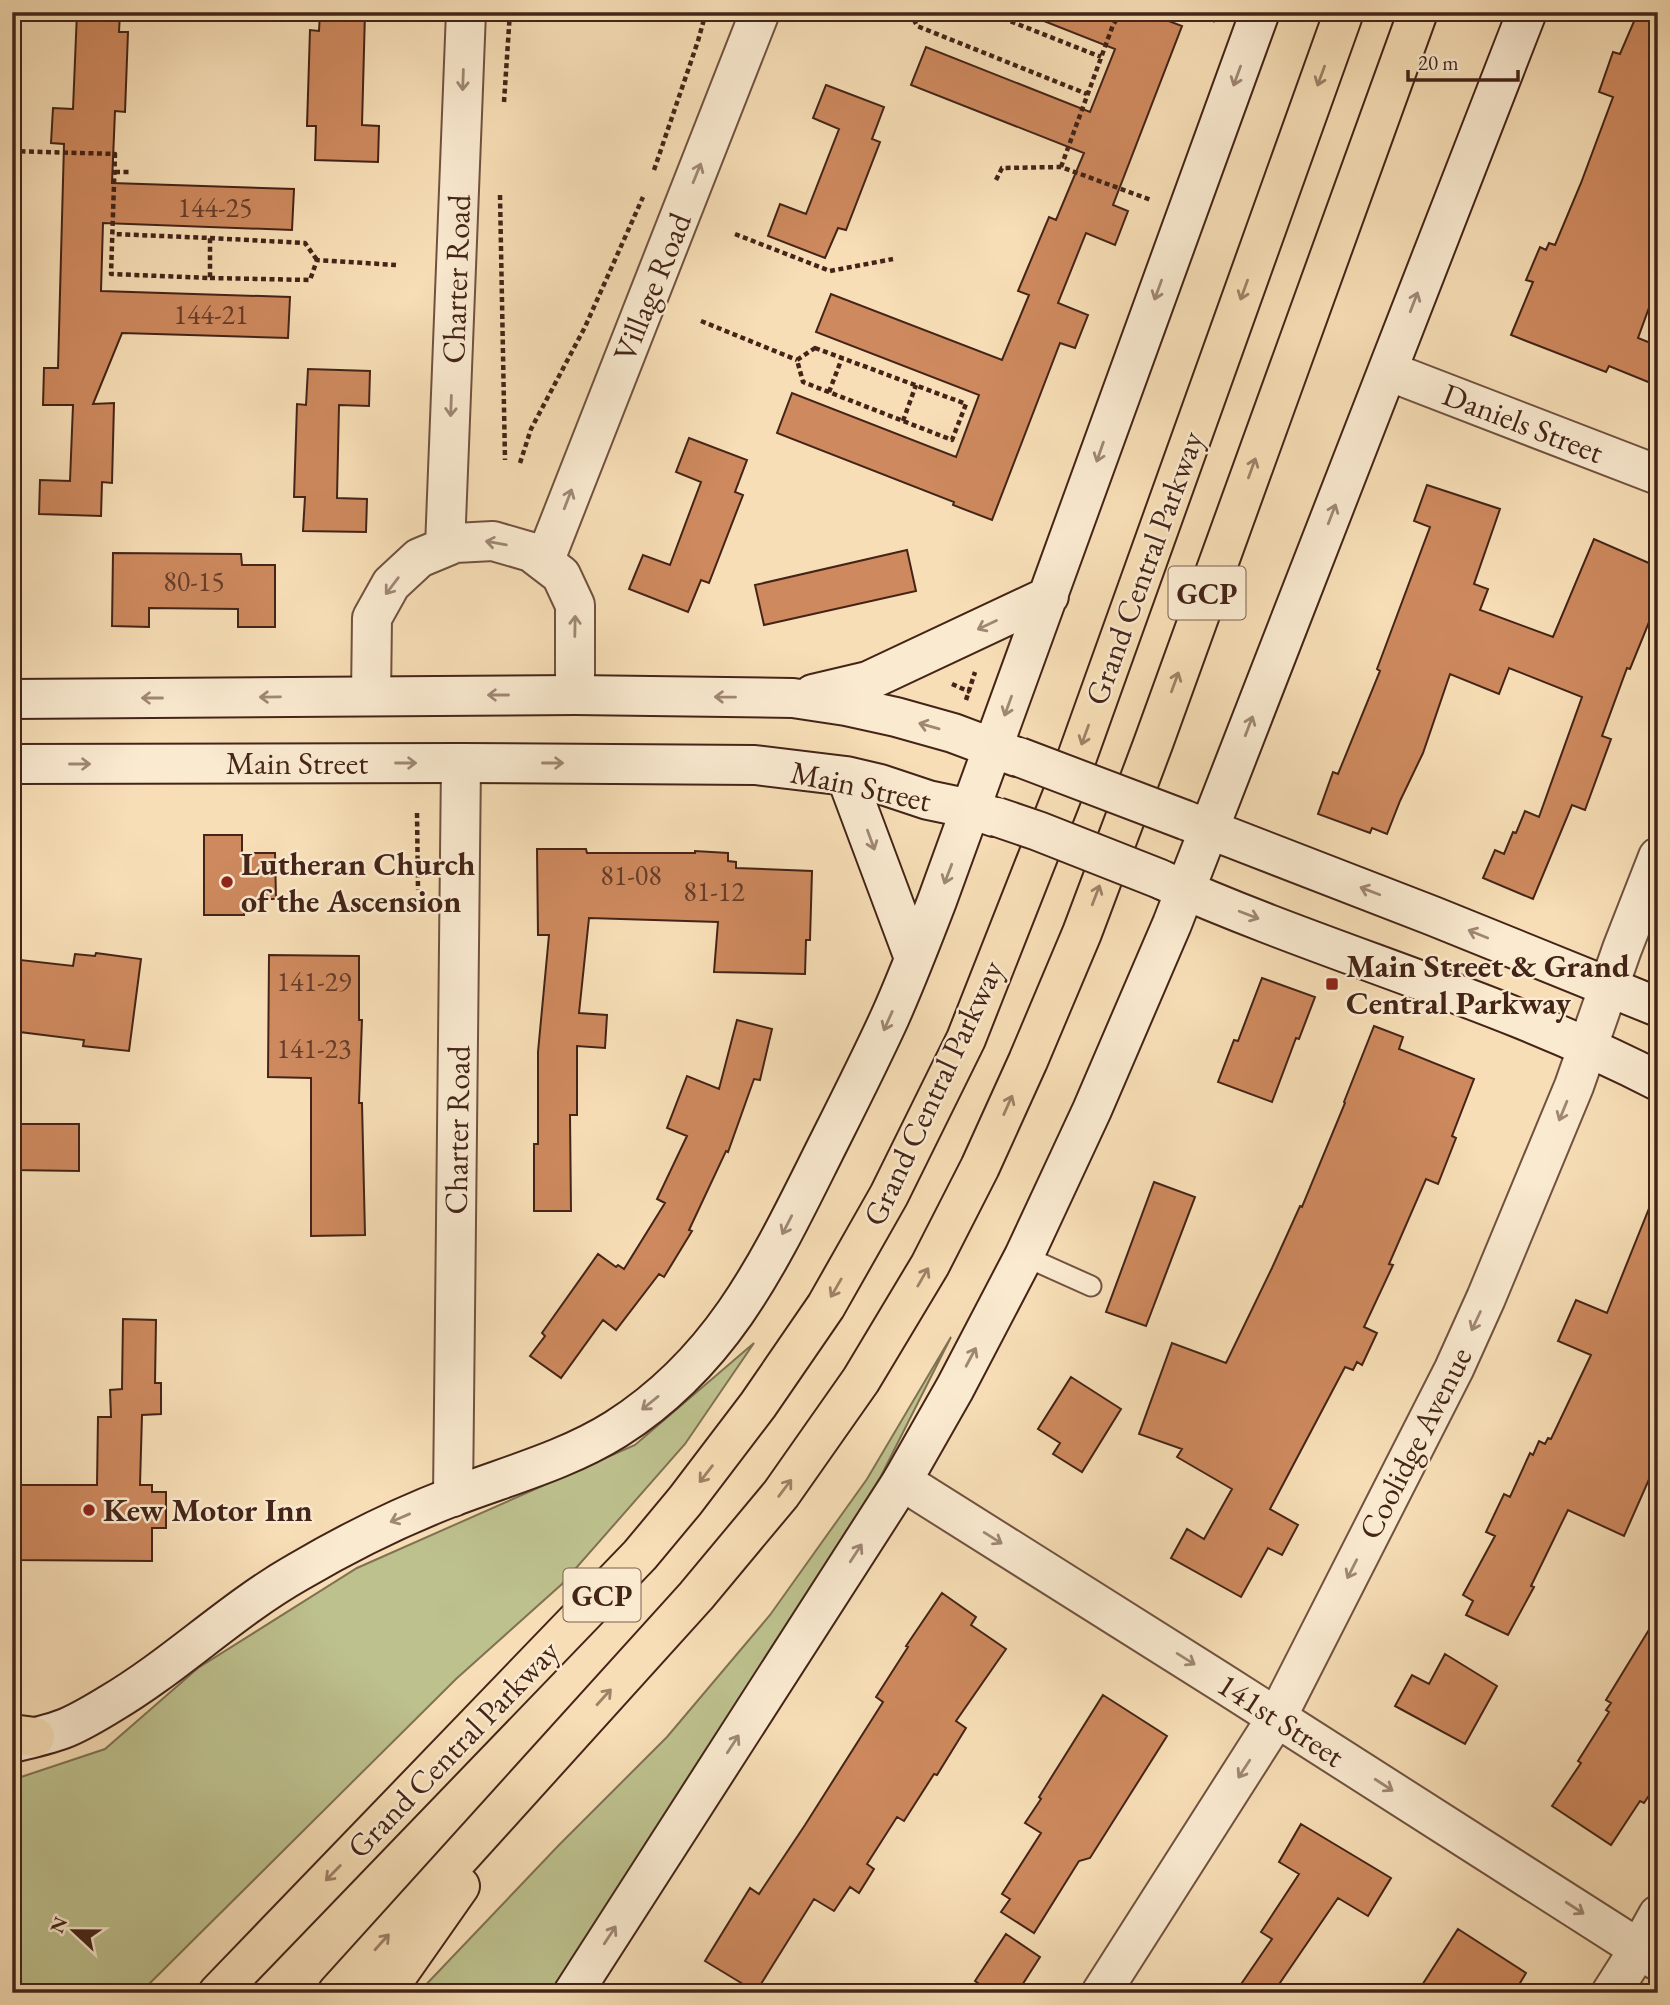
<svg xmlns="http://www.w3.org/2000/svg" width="1670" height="2005" font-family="'EB Garamond',serif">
<rect width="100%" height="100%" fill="#f7deb6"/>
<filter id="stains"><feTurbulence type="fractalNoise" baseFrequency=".00286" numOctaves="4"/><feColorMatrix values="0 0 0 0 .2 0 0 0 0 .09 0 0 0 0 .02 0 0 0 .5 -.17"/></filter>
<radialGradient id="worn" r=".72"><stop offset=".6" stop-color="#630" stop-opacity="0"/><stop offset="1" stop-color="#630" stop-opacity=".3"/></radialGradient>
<!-- green -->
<path fill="#bdc18e" stroke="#807253" stroke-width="2" d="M951 1337 881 1476 705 1757 553 1993H418L559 1845 667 1737 770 1615 867 1479Z
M754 1343 685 1444 562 1584 456 1679 140 1993H12V1780L105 1749 198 1668 357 1568 635 1445Z"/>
<!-- building -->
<path fill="#ce895e" stroke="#442418" stroke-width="2" d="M77 12H120L119 32H128L125 112 115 111 112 183 294 189 292 230 103 223 101 291 290 297 288 338 122 333 93 404 114 403 112 483 102 482 101 516 39 514 40 480 70 481 73 405H43L44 368H58L64 144 51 143 53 108 73 109Z
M320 12H365L362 125 379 126 378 162 315 160 316 126H307L310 30 319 31Z
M1027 12H1145L1182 26 1113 205 1128 211 1115 245 1086 233 1058 303 1088 315 1075 348 1060 343 992 520 953 505 954 502 777 433 792 393 956 457 979 395 816 332 831 294 1002 360 1029 295 1018 291 1049 217 1056 220 1084 153 911 85 926 47 1090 112 1115 49 1026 14Z
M1638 12H1658V283L1638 338 1658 346V386L1609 366 1606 372 1511 335 1533 282 1526 280 1540 247 1546 250 1549 243 1555 245 1581 183 1613 97 1599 92 1613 52 1620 54Z
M826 85 884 107 872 139 880 142 846 230 838 228 825 258 768 236 780 204 806 214 839 129 813 118Z
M308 369 370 371 369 406 339 405 337 498 367 499 366 532 303 531 305 497H294L297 404 306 405Z
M689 438 747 460 735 492 743 495 709 583 701 580 688 612 629 589 643 555 670 565 701 482 676 472Z
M1427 485 1500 509 1474 584 1488 589 1480 610 1553 637 1594 539 1658 567V600L1630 669 1627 668 1602 736 1611 739 1585 810 1572 805 1533 899 1483 878 1495 850 1504 854 1513 832 1516 833 1525 811 1539 817 1582 697 1509 668 1499 694 1450 674 1423 753 1400 801 1387 834 1372 828 1370 833 1318 814 1333 772 1338 774 1380 671 1377 669 1430 527 1414 521Z
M907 550 916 591 764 625 755 585Z
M113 553 241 554 242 565H275V627H238V609L149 608V627L112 626Z
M204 835H242V853H275L276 899H244V915H204Z
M537 849H586L587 853H695V851L728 853V861L736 862V868L812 871 810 940H806L805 974 714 972 718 922 589 918 579 1013 607 1015 605 1048 577 1046V1115H570L571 1211H534V1144H538V1052L549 935H538Z
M96 953 141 959 129 1051 83 1046 84 1040 12 1031V959L73 966 75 954 95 956Z
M269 955 359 956V1020H362L359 1103H362L365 1235 311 1236V1078L268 1077Z
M1262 978 1315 997 1299 1039 1296 1038 1272 1102 1218 1082 1234 1040 1238 1041Z
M737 1020 772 1029 760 1080 754 1079 728 1152 726 1151 689 1230 692 1231 664 1277 659 1274 616 1330 603 1320 561 1378 530 1356 545 1336 542 1333 598 1254 616 1267 618 1265 624 1269 665 1203 657 1199 687 1136 667 1128 687 1076 719 1089Z
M1374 1026 1403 1037 1399 1049 1474 1079 1452 1136 1456 1138 1438 1184 1426 1179 1389 1264 1393 1265 1364 1327 1377 1333 1362 1365 1357 1362 1353 1370 1345 1367 1270 1509 1298 1525 1282 1555 1268 1548 1241 1597 1171 1558 1187 1529 1204 1539 1232 1489 1177 1457 1182 1449 1139 1434 1172 1343 1226 1363 1272 1268 1300 1206 1302 1207 1345 1103 1344 1102Z
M12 1124H79V1171L12 1170Z
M1154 1182 1195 1197 1146 1326 1106 1312Z
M1656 1191 1658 1459 1624 1536 1568 1510 1531 1586 1534 1587 1508 1635 1466 1615 1473 1601 1463 1595 1495 1536 1486 1532 1504 1494 1510 1497 1530 1453 1533 1455 1539 1441 1545 1444 1548 1438 1551 1439 1591 1355 1558 1341 1576 1300 1607 1313Z
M123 1319 156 1320 155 1383H161V1414L142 1415 140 1485H152V1492H166V1528H152V1561L12 1560V1485H97L98 1417H111L110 1390 122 1389Z
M1071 1377 1121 1409 1082 1472 1053 1454 1060 1443 1038 1429Z
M942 1593 976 1617 971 1625 1006 1649 956 1721 966 1728 937 1775 934 1774 904 1821 897 1817 867 1864 874 1869 859 1893 850 1887 834 1911 814 1899 756 1992 705 1961 750 1888 759 1894 805 1825 883 1702 876 1697 908 1647 906 1646Z
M1658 1615V1782L1644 1803 1640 1801 1611 1845 1552 1806 1581 1763 1578 1761 1609 1712 1606 1710 1611 1703 1606 1700Z
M1445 1654 1497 1686 1465 1744 1395 1706 1412 1675 1429 1684Z
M1103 1695 1167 1736 1090 1858 1079 1861 1034 1933 1001 1912 1010 1899 1002 1894 1041 1833 1025 1823 1041 1799 1039 1797Z
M1301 1824 1391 1878 1368 1916 1338 1898 1273 1993H1235L1272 1939 1261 1932 1299 1874 1279 1862Z
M1458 1929 1526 1973 1514 1993H1417Z
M1006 1934 1040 1957 1017 1993H992L975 1981Z"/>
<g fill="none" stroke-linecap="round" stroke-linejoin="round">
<defs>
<path id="lane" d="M1024 1256 1091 1286"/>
<path id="street" d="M1388 371 1658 475
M445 547 466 12
M544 562 760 12
M371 696 372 618 391 584 419 558 455 543 493 541 531 552 561 575 575 605V695
M902 1481 1221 1682 1658 1961
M453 1497 461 763
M1101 1993 1277 1717 1454 1369 1486 1298 1574 1086 1622 949 1658 857
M1611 1993 1639 1949 1658 1915"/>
<path id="secondary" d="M813 694 868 681 1049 596
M12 699 575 695 793 698 846 706 896 717 953 733 1017 757
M12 764 461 763 755 765 846 776 880 784 928 800 971 809 994 817
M846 776 914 958
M1185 820 1433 916 1658 1007
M1162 880C1325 953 1499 999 1658 1081
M12 1743C29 1739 47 1735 63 1729 79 1723 95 1713 110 1704 176 1665 231 1610 298 1572 349 1542 397 1518 452 1497 507 1476 567 1460 616 1429 723 1361 769 1262 823 1154 846 1108 869 1063 890 1017 907 979 922 940 937 901L1260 12
M573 1993 902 1481 955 1388 1024 1256 1092 1110 1172 924 1527 12"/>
<path id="primary" d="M12 1734 35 1737"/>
<path id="highway" d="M218 1993 640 1555 685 1501 758 1405 826 1306 889 1195 966 1039 1076 760 1344 12
M337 1993 696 1596 781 1494 861 1380 930 1265 980 1167 1028 1061 1082 933 1153 744 1418 12
M385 1993 460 1886"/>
</defs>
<!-- lane casing -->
<use href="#lane" stroke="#715240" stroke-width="23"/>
<!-- street casing -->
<use href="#street" stroke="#715240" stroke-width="42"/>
<!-- secondary casing -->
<use href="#secondary" stroke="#442418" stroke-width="42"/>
<!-- primary casing -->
<use href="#primary" stroke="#442418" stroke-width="42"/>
<!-- highway casing -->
<use href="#highway" stroke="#442418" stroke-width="42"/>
<!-- path -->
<path stroke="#442418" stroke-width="4.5" stroke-dasharray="5 3.5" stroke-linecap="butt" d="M910 12 917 26 1087 94
M987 12 1101 57
M1195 12 1216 21
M504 102 510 12
M12 151 115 154 111 274 210 278V238L113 234
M1061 167 1113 25 1121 12
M654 170 698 41 706 12
M115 172H130
M996 180 1002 168 1061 167 1151 200
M500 195 505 460
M735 234 830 271 893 259
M210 238 305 243 317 260
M210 278 310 280 317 260 396 265
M701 321 797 360
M815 348 966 404 952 440 803 382 797 360Z
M829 392 842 358
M903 421 916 385
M520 463 531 429 585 327 643 197
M952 684 970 692
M966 700 975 672
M417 813 418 890"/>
<!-- lane -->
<use href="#lane" stroke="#faead0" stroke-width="19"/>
<!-- street -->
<use href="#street" stroke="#faead0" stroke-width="38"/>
<!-- secondary -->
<use href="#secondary" stroke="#faead0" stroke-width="38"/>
<!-- primary -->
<use href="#primary" stroke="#f7deb6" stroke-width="38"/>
<!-- highway -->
<use href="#highway" stroke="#f7deb6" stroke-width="38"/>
<defs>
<path id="secondary-bridge" d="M1019 757 1185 820
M997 817 1038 831 1160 879"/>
</defs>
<!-- secondary-bridge casing -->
<use href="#secondary-bridge" stroke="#442418" stroke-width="42" stroke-linecap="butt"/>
<!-- secondary-bridge -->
<use href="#secondary-bridge" stroke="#faead0" stroke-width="38"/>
</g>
<!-- one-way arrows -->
<defs><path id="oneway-shaft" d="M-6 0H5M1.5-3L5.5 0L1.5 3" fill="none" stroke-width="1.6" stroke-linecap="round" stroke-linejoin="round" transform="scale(1.75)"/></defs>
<g stroke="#9f8774">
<use href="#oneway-shaft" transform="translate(1237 76) rotate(110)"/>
<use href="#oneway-shaft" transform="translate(463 80) rotate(92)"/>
<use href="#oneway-shaft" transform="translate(697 173) rotate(-68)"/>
<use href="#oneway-shaft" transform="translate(1158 290) rotate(110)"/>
<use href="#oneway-shaft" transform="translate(1414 302) rotate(-69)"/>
<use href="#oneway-shaft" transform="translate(451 406) rotate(92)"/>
<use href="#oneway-shaft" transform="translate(1100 452) rotate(109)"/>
<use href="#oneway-shaft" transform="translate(568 499) rotate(-69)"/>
<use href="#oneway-shaft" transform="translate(1332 514) rotate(-69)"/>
<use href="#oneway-shaft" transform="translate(496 543) rotate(-170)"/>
<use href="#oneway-shaft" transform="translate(392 586) rotate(127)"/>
<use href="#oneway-shaft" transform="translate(987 625) rotate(155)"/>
<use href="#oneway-shaft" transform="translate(575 626) rotate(-89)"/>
<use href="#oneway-shaft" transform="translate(498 695) rotate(180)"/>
<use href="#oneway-shaft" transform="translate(270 697) rotate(179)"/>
<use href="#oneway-shaft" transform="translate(725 697) rotate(-179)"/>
<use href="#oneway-shaft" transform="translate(152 698) rotate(180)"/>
<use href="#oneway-shaft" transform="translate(1008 706) rotate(110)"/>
<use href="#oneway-shaft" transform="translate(929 726) rotate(-164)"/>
<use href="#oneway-shaft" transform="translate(1249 726) rotate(-69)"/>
<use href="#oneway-shaft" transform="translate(406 763)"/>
<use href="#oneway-shaft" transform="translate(553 763)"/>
<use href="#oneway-shaft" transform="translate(80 764)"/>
<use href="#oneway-shaft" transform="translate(871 840) rotate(70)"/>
<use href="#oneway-shaft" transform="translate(948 874) rotate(111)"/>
<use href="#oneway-shaft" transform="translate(1370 891) rotate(-159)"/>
<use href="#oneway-shaft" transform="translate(1249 915) rotate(21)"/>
<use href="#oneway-shaft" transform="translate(1478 934) rotate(-158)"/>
<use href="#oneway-shaft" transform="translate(888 1021) rotate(114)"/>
<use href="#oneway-shaft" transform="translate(1563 1111) rotate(112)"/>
<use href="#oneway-shaft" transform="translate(787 1225) rotate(117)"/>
<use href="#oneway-shaft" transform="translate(1476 1321) rotate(115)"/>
<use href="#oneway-shaft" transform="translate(971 1357) rotate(-62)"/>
<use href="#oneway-shaft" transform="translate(650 1403) rotate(141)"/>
<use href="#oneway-shaft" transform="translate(400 1518) rotate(157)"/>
<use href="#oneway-shaft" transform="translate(993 1538) rotate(32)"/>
<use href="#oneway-shaft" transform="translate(856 1553) rotate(-57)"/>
<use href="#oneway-shaft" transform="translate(1352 1569) rotate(117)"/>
<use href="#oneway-shaft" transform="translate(1186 1659) rotate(32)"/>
<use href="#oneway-shaft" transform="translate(733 1744) rotate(-57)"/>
<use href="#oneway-shaft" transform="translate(1244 1769) rotate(123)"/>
<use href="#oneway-shaft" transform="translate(1384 1785) rotate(33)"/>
<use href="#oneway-shaft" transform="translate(1575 1908) rotate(33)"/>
<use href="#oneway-shaft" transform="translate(610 1935) rotate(-57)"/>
</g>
<g stroke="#9e8167">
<use href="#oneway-shaft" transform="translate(1321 76) rotate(110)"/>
<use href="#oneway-shaft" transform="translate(1244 290) rotate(110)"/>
<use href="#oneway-shaft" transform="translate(1252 468) rotate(-70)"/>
<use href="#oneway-shaft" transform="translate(1175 682) rotate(-70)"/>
<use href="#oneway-shaft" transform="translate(1085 735) rotate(110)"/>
<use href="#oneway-shaft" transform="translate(1096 895) rotate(-69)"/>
<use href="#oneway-shaft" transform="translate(1008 1105) rotate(-66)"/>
<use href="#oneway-shaft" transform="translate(923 1277) rotate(-60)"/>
<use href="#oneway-shaft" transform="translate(836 1288) rotate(120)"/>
<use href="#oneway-shaft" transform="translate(706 1474) rotate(128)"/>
<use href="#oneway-shaft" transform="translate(785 1488) rotate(-53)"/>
<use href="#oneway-shaft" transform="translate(604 1697) rotate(-48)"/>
<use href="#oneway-shaft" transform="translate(333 1873) rotate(134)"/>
<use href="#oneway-shaft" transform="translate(382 1942) rotate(-48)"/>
</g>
<!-- markers -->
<g fill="#8f2418" stroke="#faead0" stroke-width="2.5">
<circle cx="227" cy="882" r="7"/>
<rect x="1325" y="977" width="14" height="14" rx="3.5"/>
<circle cx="89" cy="1510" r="7"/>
</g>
<g text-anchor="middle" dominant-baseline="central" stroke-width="5" stroke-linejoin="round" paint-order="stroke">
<!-- number labels -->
<g font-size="28" fill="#663d2a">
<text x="215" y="207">144-25</text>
<text x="211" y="314">144-21</text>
<text x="194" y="581">80-15</text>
<text x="631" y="875">81-08</text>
<text x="714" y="891">81-12</text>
<text x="314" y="981">141-29</text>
<text x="314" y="1048">141-23</text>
</g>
<!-- shield labels -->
<g fill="#faead0" stroke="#7b5f4f" stroke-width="2">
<rect x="1168.5" y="566.5" width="77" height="53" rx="5"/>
<rect x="563.5" y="1568.5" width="77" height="53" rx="5"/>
</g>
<g font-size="30" font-weight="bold" fill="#442418">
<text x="1207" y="593">GCP</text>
<text x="602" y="1595">GCP</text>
</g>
<!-- street labels -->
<g font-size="32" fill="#442418" stroke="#faead0">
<text transform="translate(456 279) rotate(-88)">Charter Road</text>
<text transform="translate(652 287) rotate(-68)">Village Road</text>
<text transform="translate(1523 423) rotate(21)">Daniels Street</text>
<text transform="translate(1144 568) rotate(-70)">Grand Central Parkway</text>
<text x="297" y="763">Main Street</text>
<text transform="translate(861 786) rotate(12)">Main Street</text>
<text transform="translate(933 1093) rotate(-65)">Grand Central Parkway</text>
<text transform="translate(457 1130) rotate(-89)">Charter Road</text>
<text transform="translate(1415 1443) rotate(-63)">Coolidge Avenue</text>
<text transform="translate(1281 1720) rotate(33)">141st Street</text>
<text transform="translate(453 1749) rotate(-46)">Grand Central Parkway</text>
</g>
<!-- poi labels -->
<g font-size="32" font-weight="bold" fill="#442418" stroke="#faead0" text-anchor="start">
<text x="241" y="864">Lutheran Church<tspan x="241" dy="37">of the Ascension</tspan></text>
<text x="1346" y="966">Main Street &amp; Grand<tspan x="1346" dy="37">Central Parkway</tspan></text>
<text x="103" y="1510">Kew Motor Inn</text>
</g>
</g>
<!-- margin -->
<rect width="1670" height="2005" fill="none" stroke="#f7deb6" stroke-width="42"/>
<rect x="14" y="14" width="1642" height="1977" fill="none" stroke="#442418" stroke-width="3.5"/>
<rect x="21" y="21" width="1628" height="1963" fill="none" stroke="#442418" stroke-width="2"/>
<!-- north arrow -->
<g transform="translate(74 1931) rotate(292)" stroke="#faead0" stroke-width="5" paint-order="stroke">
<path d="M0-5L12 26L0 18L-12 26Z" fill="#442418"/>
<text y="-10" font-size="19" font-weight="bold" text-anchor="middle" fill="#442418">N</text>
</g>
<!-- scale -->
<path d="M1408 70v10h110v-10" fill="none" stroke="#442418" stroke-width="3.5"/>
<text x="1418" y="70" font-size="21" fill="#442418" stroke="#faead0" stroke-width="5" paint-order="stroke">20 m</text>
<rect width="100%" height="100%" filter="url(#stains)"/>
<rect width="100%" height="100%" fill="url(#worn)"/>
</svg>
